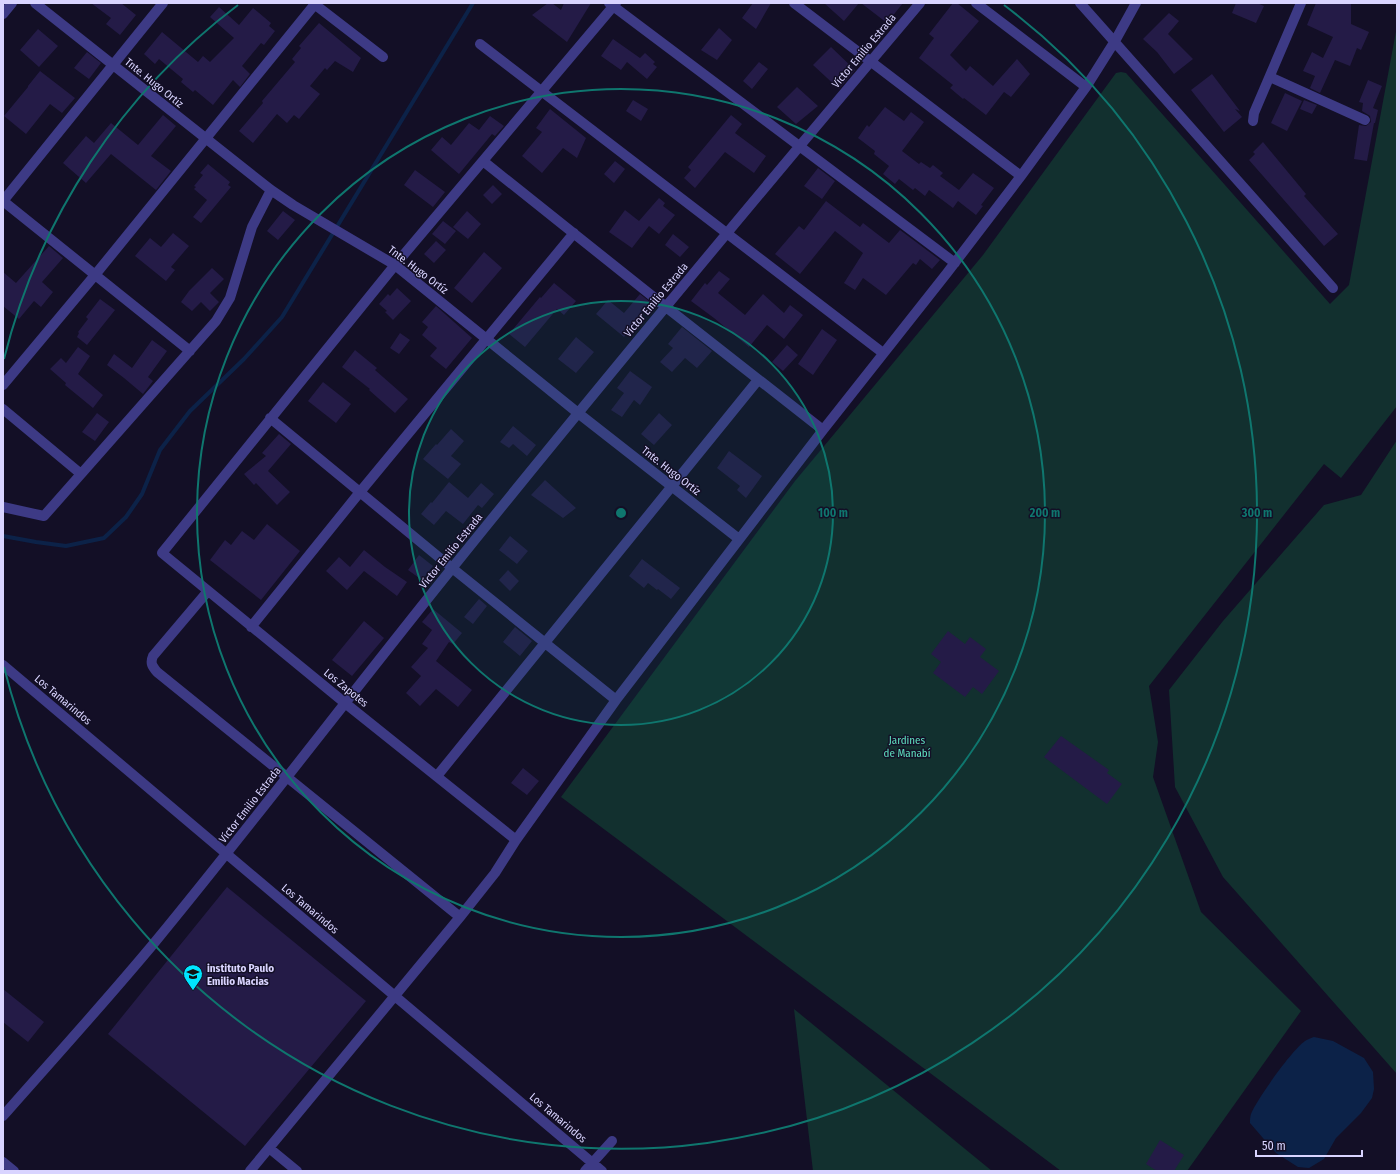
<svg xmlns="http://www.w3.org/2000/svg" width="1400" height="1174" font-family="'Fira Sans Condensed',sans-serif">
<rect width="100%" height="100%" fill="#130f26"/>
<!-- green -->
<path fill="#12302f" d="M1397 26V406L1341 478 1324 464 1149 686 1158 742 1153 777 1201 912 1301 1011 1187 1171H1061L561 797 795 481 983 255 1116 73 1121 72 1126 73 1330 304 1349 285Z
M1397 440V1074L1223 877 1175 787 1169 690 1223 621 1324 505 1361 495Z
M794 1009 992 1171H813Z"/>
<!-- water -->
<path fill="#0c2248" d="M1314 1037 1333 1041 1364 1058 1373 1072 1374 1089 1372 1098 1361 1113 1336 1138 1324 1159 1309 1168 1298 1167 1276 1153 1250 1123C1250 1120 1250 1117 1251 1114 1257 1099 1292 1050 1305 1041 1308 1039 1311 1038 1314 1037Z"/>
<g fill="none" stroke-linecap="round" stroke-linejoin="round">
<!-- stream -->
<path stroke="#0c2248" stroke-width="4" d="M3 536 36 542 66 546 104 538 126 517 142 494 160 450 190 411 244 359 282 317 473 3"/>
</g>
<!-- building -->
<path fill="#241b47" d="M91 3H121L136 15 120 35 106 24 111 18Z
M548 3H552L561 10 564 3H591L567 42 532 15Z
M753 3H771L756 29 742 18Z
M824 3H859L844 21Z
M861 3H903L887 23Z
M953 3H957L979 21 950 55 966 71 970 66 993 86 1017 59 1030 74 1011 97 1004 92 986 115 964 98 963 99 950 88 953 85 919 58 934 38 929 34Z
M1236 3H1257L1264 6 1256 23 1232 13Z
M1316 3H1351V24L1369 32 1361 50 1357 48 1350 66 1335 60 1320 93 1310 88 1315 76 1303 71 1312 52 1323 58 1333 37 1307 25Z
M219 7 239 25 253 8 271 23 269 26 275 31 264 45 261 43 242 66 250 74 240 87 233 80 213 105 195 90 193 92 181 82 183 79 159 59 155 64 144 54 162 32 198 62 203 56 210 62 234 38 210 17Z
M1169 13 1179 21 1168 34 1193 59 1174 74 1157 52 1143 39Z
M319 23 361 58 353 72 335 61 327 70 325 68 310 86 320 94 299 119 294 115 287 123 277 114 253 143 239 131 263 103 262 101 295 62 292 59 301 48 299 46Z
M719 28 732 40 717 60 701 50Z
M38 29 58 46 39 67 20 50Z
M613 39 640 58 645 53 655 62 653 64 657 67 647 79 627 62 621 70 601 56Z
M831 47 855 70 839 89 813 65Z
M87 52 101 63 89 79 74 68Z
M759 62 768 69 752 89 743 81Z
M40 71 75 98 62 113 50 104 26 134 4 116 28 87V86Z
M1212 74 1240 111 1235 109 1242 117 1224 132 1191 90Z
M1368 80 1382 86 1373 108 1378 110 1375 123H1374L1367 161 1354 159 1359 125 1366 126 1371 122 1370 116 1362 111 1363 103 1359 102Z
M797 87 818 106 796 124 777 107Z
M1285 93 1302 101 1287 131 1271 123Z
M633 100 648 109 641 121 626 111Z
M1304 100 1317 105 1312 114 1300 109Z
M885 107 904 121 911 112 924 122 902 151 919 164 921 162 930 168 933 165 943 173 940 176 959 190 973 173 994 188 981 205 983 206 976 215 958 201 953 208 929 190 925 196 915 188 913 190 899 179 895 184 883 174 889 166 874 154 875 151 858 138 867 125 869 127Z
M550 109 586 138 577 158 563 148 542 173 522 156 542 132 536 128Z
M163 115 176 126 151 156 171 171 156 190 111 154 86 183 63 163 86 136 94 143 111 123 138 145Z
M731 115 742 124 735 133 766 156 754 173 725 152 695 188 684 178 691 170 688 167Z
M490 116 504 126 495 136 492 134 459 174 431 150 442 137 451 145 469 123 479 130Z
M1263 142 1306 194 1304 196 1338 234 1324 246 1249 160 1255 154 1253 152Z
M615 161 625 169 614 183 604 174Z
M208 164 230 182 228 185 231 187 201 223 193 217 207 200 194 189 196 187 194 186 203 175 200 173Z
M818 168 835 181 822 199 804 186Z
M415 170 445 192 433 207 404 185Z
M493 185 502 194 492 204 483 195Z
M659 198 665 203 663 206 675 215 659 234 649 226 632 248 609 232 625 210 639 221Z
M826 201 860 227 863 223 889 243 900 230 940 260 932 269 920 259 916 265 913 263 886 295 863 278 855 290 844 283 863 253 835 231 800 274 775 254 799 226 804 230Z
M283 211 295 220 278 240 267 231Z
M467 211 481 224 468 239 453 227Z
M443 221 456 231 445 244 432 234Z
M173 233 189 246 171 267 175 270 166 281 135 256 150 238 161 247Z
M673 234 689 247 680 257 665 245Z
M436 241 446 250 434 263 424 254Z
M49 246 63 258 42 282 53 292 41 307 34 301 19 319 3 306V272L16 283Z
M484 252 502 268 472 303 454 288Z
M212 268 224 279 210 293 219 302 210 311 201 302 192 311 181 302 189 291Z
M719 271 730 279 718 293 745 315 763 294 784 313 790 305 803 315 784 339 767 325 749 347 714 318 691 301 705 283 707 285Z
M554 283 576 301 564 315 557 309 525 347 509 334 540 297 541 298Z
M397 288 411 301 393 320 385 312 387 311 379 304 388 294 390 296Z
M640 294 650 302 634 321 635 323 624 337 596 314 608 300 624 313Z
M100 299 115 310 87 345 77 337 79 333 78 332 88 319 86 317Z
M436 306 472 338 446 369 430 356 437 348 422 335 428 327 422 322Z
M682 327 712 351 697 368 685 358 672 372 660 362 673 348 668 344Z
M822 329 837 340 813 375 798 364Z
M400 333 410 340 399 354 390 348Z
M576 337 594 352 576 373 558 359Z
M152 340 167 351 148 377 153 381 143 394 124 378 107 365 114 354 132 368Z
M787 345 798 355 783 371 772 362Z
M78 347 90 356 78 374 103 395 93 408 65 385 66 383 50 369 61 358 66 363Z
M355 350 377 368 375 370 408 399 395 413 369 390 370 389 342 367Z
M630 371 652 387 640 405 634 400 622 417 611 410 624 393 617 388Z
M323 382 351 404 336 423 308 401Z
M97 413 109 422 95 441 82 432Z
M659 413 672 425 654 445 641 434Z
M513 426 536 445 527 456 513 444 509 448 500 442Z
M451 429 464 441 451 456 461 464 448 479 423 459 436 444 437 445Z
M279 434 291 444 268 471 290 492 277 505 256 483 254 485 244 474 266 456 262 453Z
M729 451 762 476 746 498 737 490 740 486 717 468Z
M545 480 576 508 563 518 531 495Z
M449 482 468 498 481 483 494 494 482 508 478 505 463 524 446 511 434 525 421 514 431 502 432 503Z
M267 524 300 551 261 600 210 560 225 540 231 545 242 531 254 540Z
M510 536 528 551 517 564 499 550Z
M364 550 385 567 407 582 397 596 364 571 347 590 326 571 339 557 350 567Z
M419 555 433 566 422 580 408 570Z
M642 559 680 588 671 599 658 589 657 590 648 583 644 588 629 576Z
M508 570 519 581 510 591 499 580Z
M479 599 487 606 473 624 464 617Z
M433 609 462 633 453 644 449 642 436 661 472 690 458 707 436 689 420 706 406 693 421 676 411 667 428 648 422 644 432 630 422 622Z
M364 621 384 638 352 676 332 660Z
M515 627 532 641 520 656 503 642Z
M948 631 965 644 970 637 986 649 980 657 999 671 982 694 973 687 965 697 933 673 941 662 931 654Z
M1061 736 1109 770 1107 773 1122 784 1107 804 1044 757Z
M523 768 539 781 527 795 511 783Z
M227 887 366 1001 245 1146 108 1034Z
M3 989 44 1022 28 1042 3 1022Z
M1160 1140 1184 1155 1174 1171H1157L1146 1164Z"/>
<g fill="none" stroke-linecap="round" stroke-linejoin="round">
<!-- street -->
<path stroke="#3d3a85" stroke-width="10" d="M35 3 271 190 293 205 395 265 578 413 739 539
M313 3 383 57
M609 3 955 263
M794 3 1021 176
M976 3 1086 87
M1080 3 1333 288
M3 14 12 3
M480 44 883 353
M1270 77 1365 120
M1253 121 1254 113 1301 3
M483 161 666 307 823 430
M3 201 163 3
M3 201 190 351
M3 385 95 275 315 4
M3 409 81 474
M270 418 452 568 616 700
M3 507 44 516 216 321 230 298 252 227 271 190
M208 591 153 656C150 663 152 666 157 672L460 917
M251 627 360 492 574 233
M3 665 602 1171
M437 776 758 380
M516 840 345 703 162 553 395 265 616 3
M3 1116C54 1058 106 1001 155 942 257 818 353 691 453 567 606 377 763 189 920 3
M269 1148 297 1171
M3 1162 14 1171
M250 1171 460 917 495 873 516 840 616 700 823 430 947 273 1021 176 1086 87 1115 41 1136 3
M585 1171 612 1141"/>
</g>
<!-- distance rings -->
<circle cx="621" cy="513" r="212" fill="#0f766e" fill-opacity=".12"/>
<g fill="none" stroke="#0f766e" stroke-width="2">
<circle cx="621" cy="513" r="212"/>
<circle cx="621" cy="513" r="424"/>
<path d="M4 359A636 636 0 0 1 238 5M1004 5A636 636 0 1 1 4 667"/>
</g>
<!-- icons -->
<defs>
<symbol id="school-pin" viewBox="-11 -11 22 30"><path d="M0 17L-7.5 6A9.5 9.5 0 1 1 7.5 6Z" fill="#00e5ff" stroke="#130f26"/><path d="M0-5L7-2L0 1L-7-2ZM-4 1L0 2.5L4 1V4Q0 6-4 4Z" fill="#111"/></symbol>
</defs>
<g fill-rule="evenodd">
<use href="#school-pin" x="182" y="963" width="22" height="30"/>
</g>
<g text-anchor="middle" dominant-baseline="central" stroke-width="3" stroke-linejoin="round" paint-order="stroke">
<!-- street labels -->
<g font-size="11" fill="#d9d4ff" stroke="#130f26">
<text transform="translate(864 51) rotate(-50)">Víctor Emilio Estrada</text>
<text transform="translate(154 83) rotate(39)">Tnte. Hugo Ortíz</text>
<text transform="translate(418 270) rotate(37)">Tnte. Hugo Ortíz</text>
<text transform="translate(656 300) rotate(-50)">Víctor Emilio Estrada</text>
<text transform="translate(671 471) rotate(38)">Tnte. Hugo Ortíz</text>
<text transform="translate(451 551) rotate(-51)">Víctor Emilio Estrada</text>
<text transform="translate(346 688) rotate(39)">Los Zapotes</text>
<text transform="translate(63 700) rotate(40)">Los Tamarindos</text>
<text transform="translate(250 805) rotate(-52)">Víctor Emilio Estrada</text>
<text transform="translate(310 909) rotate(40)">Los Tamarindos</text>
<text transform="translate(558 1118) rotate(40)">Los Tamarindos</text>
</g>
<!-- park labels -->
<g font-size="11" fill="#5fe0c0" stroke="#130f26">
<text x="907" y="740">Jardines<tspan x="907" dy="13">de Manabí</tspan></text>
</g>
<!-- poi labels -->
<g font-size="11" font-weight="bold" fill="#d9d4ff" stroke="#130f26" text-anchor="start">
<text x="207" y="968">instituto Paulo<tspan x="207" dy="13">Emilio Macias</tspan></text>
</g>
</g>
<circle cx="621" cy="513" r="6" fill="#0f766e" stroke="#130f26" stroke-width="2"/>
<g font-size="12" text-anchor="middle" font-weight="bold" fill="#0f766e" stroke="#130f26" stroke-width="3" stroke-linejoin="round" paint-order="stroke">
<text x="833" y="517">100 m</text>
<text x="1045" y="517">200 m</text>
<text x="1257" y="517">300 m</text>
</g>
<!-- border -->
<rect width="1400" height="1174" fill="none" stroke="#d9d4ff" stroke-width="8"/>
<!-- scale -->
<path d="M1256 1150v6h106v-6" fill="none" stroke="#d9d4ff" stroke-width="2"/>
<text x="1262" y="1150" font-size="12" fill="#d9d4ff" stroke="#130f26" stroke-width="3" paint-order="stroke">50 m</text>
</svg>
